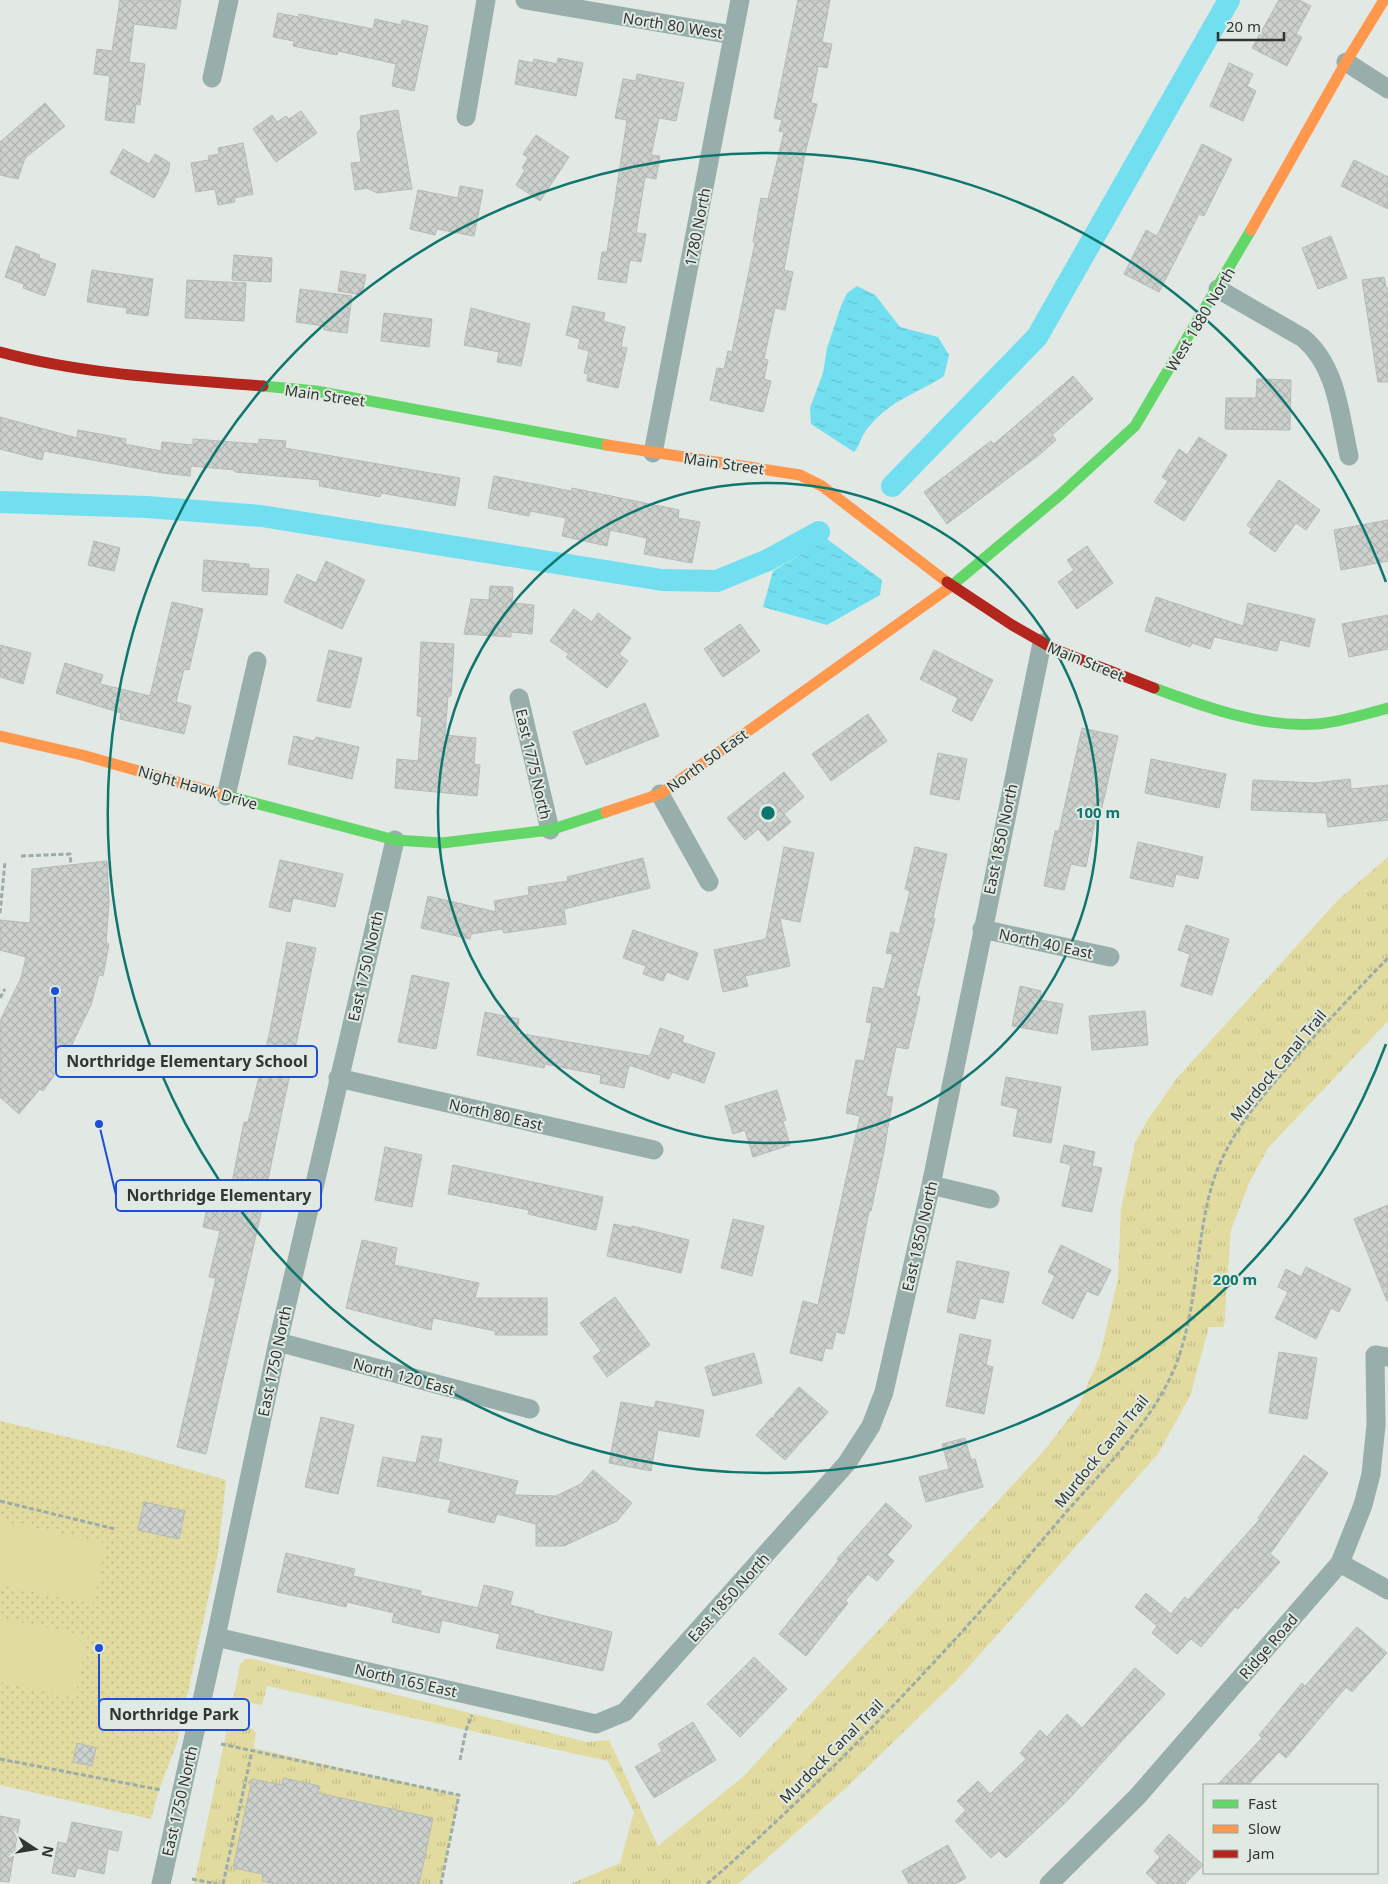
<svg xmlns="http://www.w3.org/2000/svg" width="1388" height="1884" font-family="'Noto Sans',sans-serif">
<defs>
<pattern id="grass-tufts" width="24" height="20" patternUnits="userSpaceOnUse" patternTransform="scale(1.25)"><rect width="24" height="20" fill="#e1db9f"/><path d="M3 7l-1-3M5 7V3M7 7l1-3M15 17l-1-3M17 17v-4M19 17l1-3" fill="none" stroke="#c2bd89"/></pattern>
<pattern id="park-dots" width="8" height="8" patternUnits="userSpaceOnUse" patternTransform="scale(1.25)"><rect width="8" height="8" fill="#e1db9f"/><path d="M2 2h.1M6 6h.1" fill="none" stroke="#c2bd89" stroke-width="1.8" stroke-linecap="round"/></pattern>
<pattern id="water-ripples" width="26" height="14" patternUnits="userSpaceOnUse" patternTransform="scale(1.25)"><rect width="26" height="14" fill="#72dff1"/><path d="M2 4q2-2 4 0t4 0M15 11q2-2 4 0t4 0" fill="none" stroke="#63c0cf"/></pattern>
<pattern id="building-cross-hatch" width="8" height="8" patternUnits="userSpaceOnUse" patternTransform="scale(1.25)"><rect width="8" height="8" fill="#cdd1cd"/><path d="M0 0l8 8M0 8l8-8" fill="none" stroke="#b0b4b0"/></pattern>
</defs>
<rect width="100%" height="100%" fill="#e2e8e4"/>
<!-- grass -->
<path fill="url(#grass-tufts)" d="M1388 857V1021L1268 1148 1250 1181 1231 1230 1224 1327H1209L1190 1396 1158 1454 957 1680 846 1788 738 1884H570L620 1863 634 1812 608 1761 267 1686 262 1705 233 1700 240 1665 245 1659H252L587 1742 609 1740 658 1846 744 1776 1043 1452 1079 1405 1100 1355 1118 1279 1121 1209 1135 1143 1147 1121 1177 1078 1338 900Z
M228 1724 253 1729 256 1733 254 1748 459 1795 441 1884H194Z"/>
<!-- park -->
<path fill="url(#park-dots)" d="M0 1421 126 1451 226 1480 218 1553 177 1743 159 1790 151 1819 0 1785Z"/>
<!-- pitch -->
<path fill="#e1db9f" d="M0 1521 106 1543 93 1604 0 1585Z
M0 1618 88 1636 75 1698 0 1682Z"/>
<!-- water -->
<path fill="url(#water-ripples)" d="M857 286 875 295 900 327 938 337 949 355 944 376C922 391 897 398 878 417 874 421 868 427 865 432 860 439 860 446 854 452L811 424 810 408 823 373 827 348 841 306 847 293Z
M827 539 882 580 880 595 827 625 763 607 773 571Z"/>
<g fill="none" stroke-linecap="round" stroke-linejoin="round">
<!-- canal -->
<path stroke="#72dff1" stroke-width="22" d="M892 486 1037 337 1229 0
M0 502 147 507 261 516 662 580 717 581 768 560 819 532"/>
</g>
<!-- building -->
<path fill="url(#building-cross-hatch)" stroke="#b7bab6" d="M120 0H181L176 29 134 24 129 62 145 64 140 105 136 104 134 123 105 120 110 76 94 74 97 49 112 51Z
M798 0H830L822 42 832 44 827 68 818 66 811 103 817 104 805 154 784 270 793 272 785 310 775 308 764 359 768 360 764 379 771 381 763 412 710 400 717 368 724 369 728 351 732 352 755 243 753 242 761 198 768 199 784 132 779 131 782 120 774 118Z
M1279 0H1299L1311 6 1296 34 1302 37 1287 66 1252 48Z
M278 13 298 17 299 14 373 29 375 19 401 25 402 20 428 26 414 91 392 86 396 64 338 51 337 55 293 46 294 41 273 37Z
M558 58 583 63 576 96 515 84 519 60 533 63 534 59 557 64Z
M1229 63 1253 74 1247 86 1256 91 1243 121 1210 106Z
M637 74 684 83 676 121 659 118 651 155 660 156 656 179 645 177 636 233 646 234 641 262 630 260 626 283 598 279 602 252H607L627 120 615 118 623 79 636 81Z
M45 103 65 126 25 158 18 179 0 175V142Z
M398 110 412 189 377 193 367 188 355 190 351 163 361 162 357 133 361 128 360 116Z
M301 111 317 133 276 162 253 129 272 115 277 122 286 116 289 119Z
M536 135 569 157 540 201 516 185 525 170 522 168 528 158 523 154Z
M243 143 253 194 234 198 235 202 218 205 215 189 196 192 191 163 209 160 208 156 219 154 218 148Z
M1202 144 1232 159 1204 216 1199 214 1159 292 1124 274 1146 230 1157 236Z
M123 149 149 164 155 154 170 163 168 173 154 198 110 173Z
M1354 160 1388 177V209L1341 186Z
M460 186 483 190 474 236 437 229 435 235 410 229 418 190 458 198Z
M1331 236 1347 278 1318 289 1302 248Z
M16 246 40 255 39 258 56 264 45 296 23 288 24 284 5 277Z
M234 255 272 258 271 282 232 280Z
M92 270 153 279 148 316 126 313 127 308 87 302Z
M341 271 366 275 362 295 338 291Z
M1384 277 1386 288H1388V382H1378L1362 280Z
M187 280 246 283 244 321 185 318Z
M300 289 352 296 347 333 324 330V326L296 322Z
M573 306 605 313 603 321 625 327 621 347 627 348 618 388 587 381 588 374 584 373 589 351 578 348 580 339 566 335Z
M471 308 530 324 521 366 497 362 499 352 464 345Z
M384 313 432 319 429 347 381 341Z
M1073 376 1093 399 1052 435 1056 440 1039 455 947 524 924 492 991 441 994 444Z
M1257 379 1291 380 1290 430 1225 429 1226 398H1256Z
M0 417 77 438 78 430 126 439 125 444 161 451 162 442 193 445V439L259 444V439L286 441 285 448 460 478 455 506 381 493 380 497 319 486 320 480 235 472V470L191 466 190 476 163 473 44 451 42 460 0 449Z
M1199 437 1227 455 1184 521 1154 502 1168 481 1162 477 1179 449 1187 455Z
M494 476 571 491 572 488 679 510 678 518 700 522 692 563 644 554 647 538 610 530 607 546 562 536 566 518 530 511 529 516 488 508Z
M1279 480 1320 510 1306 530 1296 523 1275 552 1249 533 1252 529 1247 525Z
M1388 520V561L1341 570 1334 530Z
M94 541 120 548 114 571 88 565Z
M1087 546 1113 583 1077 609 1058 582 1074 570 1067 560Z
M204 560 249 564V568L269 569 267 595 202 591Z
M326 561 365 580 342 629 284 602 297 574 316 583Z
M490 586 513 587 512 603 534 605 532 634 511 632V637L464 634 471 599 489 600Z
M1156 597 1243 626 1248 603 1315 619 1309 647 1280 640 1277 651 1214 637 1210 649 1192 643 1190 647 1145 631Z
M172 602 203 609 189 670 184 669 176 702 191 706 184 734 120 719 121 713 56 693 65 663 103 675 100 684 150 696Z
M574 609 592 622 598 613 631 638 619 654 628 661 607 688 566 657 569 654 550 641Z
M1388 615V649L1349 657 1342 624Z
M740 624 760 651 723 677 704 649Z
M421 642 454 644 451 696H448L445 735 476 738 474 764 480 765 477 796 395 788 397 759 418 761 422 716H417Z
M0 645 31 653 23 684 0 677Z
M329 650 362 658 350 708 317 701Z
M934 650 993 680 972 721 952 711 958 698 920 679Z
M645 703 659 736 586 765 573 732Z
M868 714 887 741 831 781 812 754Z
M1082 728 1118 736 1101 812 1097 811 1086 867 1071 864 1064 890 1044 886 1055 831H1059Z
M294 736 314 741 316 737 359 747 352 779 288 764Z
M938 753 967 759 959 800 930 794Z
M1151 759 1226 774 1219 808 1145 793Z
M784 772 804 797 784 814 791 822 768 841 758 829 745 840 727 818Z
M1350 779 1351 789 1388 785V820L1328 827 1326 813 1251 810 1253 780 1315 783Z
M1138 842 1203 857 1198 879 1176 874 1173 887 1130 878Z
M784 847 814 853 800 922 780 918 790 966 745 976 748 986 723 992 714 950 766 939Z
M915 847 947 854 933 918 935 919 916 996 920 997 908 1049 896 1047 886 1096 893 1097 884 1151 871 1211H869L849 1313 844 1334 836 1332 832 1349 825 1348 822 1361 790 1353 803 1301 818 1305 860 1116 846 1113 856 1060 864 1061 872 1023 866 1022 873 987 884 989 893 954 886 953 891 932 899 934 910 891 905 889Z
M643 858 650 888 564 909 566 924 504 933 503 929 471 934 470 939 421 928 428 896 496 912 494 901 529 895 528 887 568 881 567 877Z
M280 860 343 874 335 907 293 898 290 912 269 907Z
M107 861 109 902 106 943 109 944 103 976 99 975 91 1005 63 1063 43 1091 40 1089 19 1114 0 1097V1021L21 978 26 957 0 950V920L30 923 32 869Z
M1186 925 1229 939 1212 995 1181 986 1190 954 1178 950Z
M633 930 698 953 688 980 667 972 663 981 643 974 646 966 623 958Z
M287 942 316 948 260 1218 206 1454 177 1447 216 1278 209 1277 220 1231 203 1227 208 1204 227 1208 244 1122H248L270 1031Z
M412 975 449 983 436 1049 398 1042Z
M1020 986 1041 991 1040 1000 1063 1004 1057 1034 1012 1026Z
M1145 1011 1148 1045 1092 1050 1089 1016Z
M485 1012 519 1019 517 1033 650 1056 660 1028 684 1036 682 1042 715 1053 704 1083 672 1072 669 1079 629 1065 624 1088 600 1083 601 1075 545 1064 544 1068 477 1055Z
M1006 1077 1061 1087 1051 1143 1013 1136 1018 1109 1001 1105Z
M777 1090 786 1120 783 1121 790 1145 753 1157 745 1130 733 1134 725 1106Z
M1064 1145 1095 1152 1092 1166 1102 1168 1092 1212 1062 1206 1071 1165 1060 1162Z
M385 1147 422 1155 412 1207 375 1200Z
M453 1165 603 1197 596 1230 528 1214 529 1210 448 1194Z
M1388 1205V1301H1387L1354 1219Z
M733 1219 764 1226 752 1276 721 1268Z
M614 1224 632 1228V1226L689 1240 681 1273 607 1256Z
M362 1240 397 1248 394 1265 479 1283 475 1298H547V1335H495V1331L433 1318 431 1330 346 1308Z
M1061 1245 1111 1270 1098 1296 1087 1291 1073 1319 1042 1303 1055 1276 1048 1272Z
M957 1261 1009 1272 1003 1303 980 1298 975 1319 947 1312Z
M1306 1267 1351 1289 1339 1312 1331 1308 1316 1339 1275 1318 1288 1292 1278 1287 1286 1269 1301 1277Z
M615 1297 650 1345 607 1377 593 1357 601 1351 580 1323Z
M960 1334 991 1340 986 1365 993 1367 984 1414 946 1406Z
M1279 1352 1317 1358 1307 1419 1269 1413Z
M754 1353 762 1383 713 1396 705 1367Z
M799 1387 828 1412 785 1460 756 1435 772 1417 773 1421 775 1414Z
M656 1401 704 1410 699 1437 658 1430 651 1471 609 1463 621 1402 654 1408Z
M321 1417 354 1425 338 1494 305 1487Z
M422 1436 442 1439 438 1462 518 1481 514 1495 556 1496 581 1484 593 1470 632 1503 617 1521 564 1546H536V1524L497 1514 494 1523 448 1512 451 1500 377 1486 383 1457 416 1463Z
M965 1438 971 1460 975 1459 983 1487 926 1502 919 1477 949 1469 942 1444Z
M1304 1455 1328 1473 1270 1554 1280 1562 1238 1609 1235 1607 1201 1647 1191 1639 1177 1654 1152 1633 1157 1626 1135 1607 1146 1593 1171 1614 1185 1597 1188 1600 1260 1519 1258 1518Z
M144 1502 185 1511 179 1539 138 1530Z
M886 1503 912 1526 887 1555 894 1561 877 1581 868 1574 845 1601 848 1603 806 1656 779 1634 839 1560 837 1559Z
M286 1553 355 1569 353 1576 421 1591 420 1595 478 1608 484 1585 513 1592 510 1605 534 1611 533 1613 612 1632 603 1671 496 1648 500 1634 442 1620 439 1633 392 1622 394 1613 347 1602 346 1607 277 1592Z
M1357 1627 1387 1653 1352 1692 1346 1687 1286 1758 1279 1752 1248 1785H1217L1262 1738 1259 1735 1302 1683 1305 1686Z
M754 1657 787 1689 740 1737 707 1704Z
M1135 1668 1165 1694 1068 1800 1006 1858 999 1851 991 1858 955 1821 966 1810 957 1801 978 1781 990 1794 1026 1759 1020 1753 1040 1730 1047 1737 1067 1714 1082 1728Z
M693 1722 716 1760 654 1798 635 1767 662 1751 658 1744Z
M77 1743 96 1748 92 1766 73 1762Z
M283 1778 320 1786 318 1793 433 1818 419 1884H275L262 1881 263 1874 233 1868 252 1779 282 1785Z
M0 1816 20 1820 9 1882 0 1881Z
M72 1822 122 1832 118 1851 108 1849 104 1874 77 1868 75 1877 52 1873 58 1842 67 1844Z
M1169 1834 1203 1865 1185 1884H1158L1146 1873 1160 1857 1154 1851Z
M948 1845 966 1878 955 1884H909L902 1871Z"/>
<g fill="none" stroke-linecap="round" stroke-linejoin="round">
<!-- path -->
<path stroke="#9baca9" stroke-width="3" stroke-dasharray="5 2.5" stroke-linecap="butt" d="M21 856 70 854 71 865
M0 913 5 862
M0 998 5 989
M0 1501 115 1529
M221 1744 459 1795 441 1884
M0 1759 161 1790
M460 1760 466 1730 472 1715
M192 1879 217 1884
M223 1884 252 1751
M707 1884C833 1774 948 1652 1056 1524 1093 1480 1139 1437 1166 1386 1199 1325 1193 1250 1212 1185 1225 1141 1255 1105 1284 1071 1317 1032 1352 995 1388 958"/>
<!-- street -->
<path stroke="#97aeaa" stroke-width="19" d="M525 0 733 35
M1346 62 1388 89
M212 78 229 0
M466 117 486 0
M1218 289 1303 338C1337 366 1340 416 1349 456
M653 453 740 0
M519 698 550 830
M660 794 709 882
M226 796 257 661
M982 929 1110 957
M338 1078 654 1150
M931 1185 990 1199
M278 1342 530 1409
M1340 1563 1388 1590
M216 1637 596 1724 625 1712 847 1463 871 1426 884 1392 931 1185 1042 643
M161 1884 216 1637 278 1342 395 840
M1049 1884 1137 1797 1340 1563 1363 1505 1371 1474 1376 1425 1375 1355 1388 1357"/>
<!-- fast -->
<path stroke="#63d668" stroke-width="11" d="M263 386 316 391 607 445
M950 587 1061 494 1135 426 1251 230
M1154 688C1205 707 1262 728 1317 724 1341 722 1365 714 1388 708
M220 794 395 840 442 843 550 830 606 812"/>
<!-- slow -->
<path stroke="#ff974d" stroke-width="11" d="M1251 230 1346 62 1384 0
M607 445 800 475 822 486 947 582
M0 736 82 755 220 794
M606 812 660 794 950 587"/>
<!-- jam -->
<path stroke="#b3261e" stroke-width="11" d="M0 352C86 375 175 379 263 386
M947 582 1012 625 1054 649 1154 688"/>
</g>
<!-- distance rings -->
<g fill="none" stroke="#0f766e" stroke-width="2.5">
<circle cx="768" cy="813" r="330"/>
<path d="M1386 1044A660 660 0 1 1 1386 582"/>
</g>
<g text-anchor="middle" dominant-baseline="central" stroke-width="4" stroke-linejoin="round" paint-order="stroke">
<!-- street labels -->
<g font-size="15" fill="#323633" stroke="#e0eae3">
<text transform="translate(673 25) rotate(9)">North 80 West</text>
<text transform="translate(697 227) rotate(-79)">1780 North</text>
<text transform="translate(1200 319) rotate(-59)">West 1880 North</text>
<text transform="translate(325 395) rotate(8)">Main Street</text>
<text transform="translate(724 463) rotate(8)">Main Street</text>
<text transform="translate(1086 661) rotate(22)">Main Street</text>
<text transform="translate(707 760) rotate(-36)">North 50 East</text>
<text transform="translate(534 764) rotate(77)">East 1775 North</text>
<text transform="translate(198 787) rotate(16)">Night Hawk Drive</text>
<text transform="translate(1000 839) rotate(-78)">East 1850 North</text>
<text transform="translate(1046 943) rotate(12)">North 40 East</text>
<text transform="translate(365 966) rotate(-77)">East 1750 North</text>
<text transform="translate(1278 1065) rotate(-50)">Murdock Canal Trail</text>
<text transform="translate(496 1114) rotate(13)">North 80 East</text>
<text transform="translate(919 1236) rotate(-77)">East 1850 North</text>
<text transform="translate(274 1361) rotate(-78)">East 1750 North</text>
<text transform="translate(404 1376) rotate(15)">North 120 East</text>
<text transform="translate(1101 1451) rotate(-51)">Murdock Canal Trail</text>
<text transform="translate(728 1597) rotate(-48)">East 1850 North</text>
<text transform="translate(1268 1646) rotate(-49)">Ridge Road</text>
<text transform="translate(406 1680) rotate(13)">North 165 East</text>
<text transform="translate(831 1751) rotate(-45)">Murdock Canal Trail</text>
<text transform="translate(179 1801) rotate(-77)">East 1750 North</text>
</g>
</g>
<circle cx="768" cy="813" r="8" fill="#0f766e" stroke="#e0eae3" stroke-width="2.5"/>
<g font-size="15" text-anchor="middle" font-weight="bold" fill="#0f766e" stroke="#e0eae3" stroke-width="4" stroke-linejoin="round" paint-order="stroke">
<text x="1098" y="818">100 m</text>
<text x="1235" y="1285">200 m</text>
</g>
<!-- callouts -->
<path fill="none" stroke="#1d4ed8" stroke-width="2" d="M55 991L56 1061M99 1124L116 1195M99 1648L99 1714"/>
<g fill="#1d4ed8" stroke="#e0eae3" stroke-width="2">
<circle cx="55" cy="991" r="5"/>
<circle cx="99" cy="1124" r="5"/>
<circle cx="99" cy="1648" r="5"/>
</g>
<g fill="#e0eae3" stroke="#1d4ed8" stroke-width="2">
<rect x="56" y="1046" width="261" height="31" rx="5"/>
<rect x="116" y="1180" width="205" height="31" rx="5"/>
<rect x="99" y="1699" width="150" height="31" rx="5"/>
</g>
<g font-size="16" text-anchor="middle" font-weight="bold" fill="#323633">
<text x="187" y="1067">Northridge Elementary School</text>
<text x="219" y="1201">Northridge Elementary</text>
<text x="174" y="1720">Northridge Park</text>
</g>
<!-- legend -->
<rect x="1203" y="1784" width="175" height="90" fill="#e0eae3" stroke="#9aa29d"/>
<rect x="1213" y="1800" width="25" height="8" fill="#63d668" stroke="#9aa29d"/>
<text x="1248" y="1809" font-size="15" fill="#323633">Fast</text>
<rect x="1213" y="1825" width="25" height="8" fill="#ff974d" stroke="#9aa29d"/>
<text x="1248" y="1834" font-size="15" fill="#323633">Slow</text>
<rect x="1213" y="1850" width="25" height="8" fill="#b3261e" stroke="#9aa29d"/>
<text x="1248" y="1859" font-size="15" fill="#323633">Jam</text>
<!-- north arrow -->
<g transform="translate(35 1849) rotate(102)" stroke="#e0eae3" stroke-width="4" paint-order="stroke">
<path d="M0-4L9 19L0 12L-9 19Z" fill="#323633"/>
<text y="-8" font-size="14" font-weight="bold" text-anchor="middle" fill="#323633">N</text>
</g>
<!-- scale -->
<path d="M1218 32v8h66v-8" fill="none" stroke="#323633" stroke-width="2.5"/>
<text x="1226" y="32" font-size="15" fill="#323633" stroke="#e0eae3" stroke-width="4" paint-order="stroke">20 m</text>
</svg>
